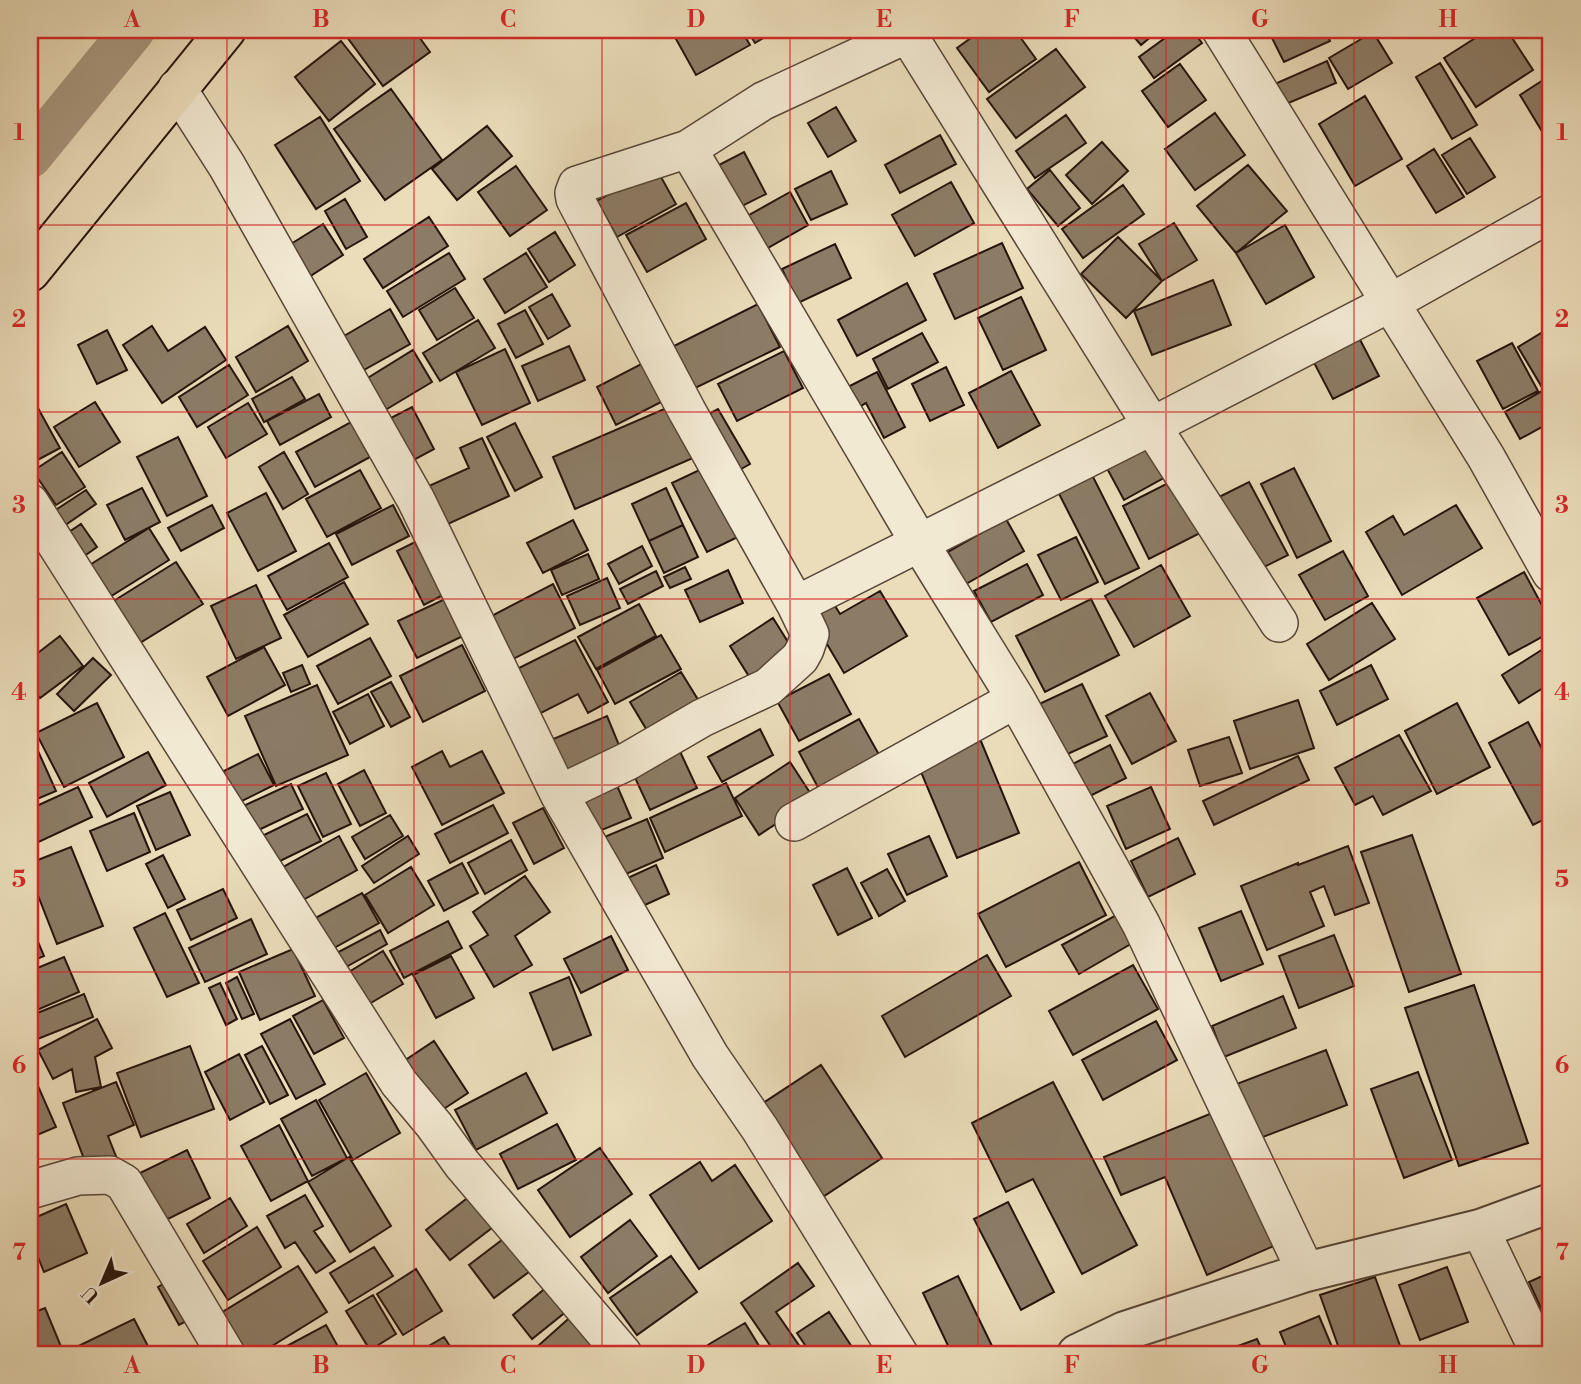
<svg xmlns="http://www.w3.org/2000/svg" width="1581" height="1384" font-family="'Libre Bodoni',serif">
<rect width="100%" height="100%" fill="#ebddba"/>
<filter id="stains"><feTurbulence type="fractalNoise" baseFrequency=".00286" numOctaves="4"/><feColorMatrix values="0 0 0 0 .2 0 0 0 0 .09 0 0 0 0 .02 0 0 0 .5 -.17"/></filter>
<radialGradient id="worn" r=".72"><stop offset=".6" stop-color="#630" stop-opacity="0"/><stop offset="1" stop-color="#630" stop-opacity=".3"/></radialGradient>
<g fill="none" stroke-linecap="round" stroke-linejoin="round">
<!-- canal -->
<path stroke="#a8987e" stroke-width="44" d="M30 156 133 30"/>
</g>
<!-- building -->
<path fill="#8c7c66" stroke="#26130b" stroke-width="2" d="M358 30H414L430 52 383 86 347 37Z
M671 30H741L750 45 696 75Z
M747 30H777L755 43Z
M982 30H1015L1036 59 989 92 957 48Z
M1128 30H1159L1141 45Z
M1176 30H1192L1202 43 1154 78 1139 57Z
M1268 30H1325L1330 41 1284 62Z
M1488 30H1507L1533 70 1476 107 1444 58Z
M1373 32 1392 63 1348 89 1329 58Z
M341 41 375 84 329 121 295 77Z
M1056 49 1085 87 1016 138 987 99Z
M1327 61 1336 83 1279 107 1270 86Z
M1440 63 1477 125 1452 139 1416 77Z
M1180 64 1206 100 1168 127 1142 91Z
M1551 75V127L1543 133 1520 95Z
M391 89 442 160 385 200 334 129Z
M1365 96 1402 159 1355 186 1319 124Z
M836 107 856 141 828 157 808 123Z
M1215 113 1245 155 1195 190 1165 149Z
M1066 115 1086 143 1035 178 1016 151Z
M320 117 360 181 316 209 275 145Z
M487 126 512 156 457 200 432 169Z
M940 135 956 164 900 193 885 165Z
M1470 138 1495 177 1467 194 1442 155Z
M1102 142 1128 171 1092 204 1066 175Z
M1434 149 1464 197 1436 213 1407 166Z
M744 152 766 194 738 208 717 166Z
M1248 165 1287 211 1236 253 1197 206Z
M516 166 547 210 510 236 478 192Z
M656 168 676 204 617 237 597 201Z
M1050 170 1080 208 1058 226 1027 189Z
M831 171 847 204 811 220 795 189Z
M951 182 974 223 915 256 892 215Z
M1123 185 1144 214 1083 258 1062 229Z
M790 192 808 225 761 252 742 219Z
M345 199 367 237 346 249 325 211Z
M686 203 706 239 647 272 626 235Z
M429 217 448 246 383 288 364 259Z
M1174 223 1197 260 1162 281 1139 244Z
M323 224 343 255 298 284 278 252Z
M1285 225 1314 277 1266 304 1236 253Z
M555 232 575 265 549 282 528 249Z
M1118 237 1162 281 1126 318 1081 274Z
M1002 243 1023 288 955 319 934 274Z
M835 244 851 278 798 303 782 269Z
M449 253 465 279 403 317 387 291Z
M526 253 547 287 505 313 484 279Z
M1213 280 1231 325 1152 355 1134 311Z
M907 283 926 320 857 356 838 320Z
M455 288 474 318 437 340 419 310Z
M552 294 570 326 548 339 529 307Z
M1021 297 1046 350 1003 370 978 318Z
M758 304 780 347 689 391 668 349Z
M390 309 410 344 364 370 344 336Z
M525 310 543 344 516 358 498 324Z
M478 320 495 348 440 381 423 353Z
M152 326 168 351 205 327 226 360 162 403 123 345Z
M288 326 308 361 256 392 236 357Z
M1551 327V384L1543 389 1518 347Z
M107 330 127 370 97 384 78 345Z
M1356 332 1379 376 1333 399 1310 355Z
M922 333 938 362 888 389 873 359Z
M1512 343 1538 391 1503 409 1477 361Z
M569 346 585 380 538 401 522 366Z
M505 349 530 403 482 425 456 372Z
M413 350 432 382 377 415 358 384Z
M784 351 803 388 737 421 718 384Z
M649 360 669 398 616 425 597 387Z
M229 365 248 395 197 427 179 397Z
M946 367 964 405 930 421 912 384Z
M1011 371 1040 425 998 448 969 393Z
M877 372 905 427 884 438 866 403 853 411 842 390Z
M292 377 305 399 264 422 252 399Z
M1551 386V422L1520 439 1505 412Z
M319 394 331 417 280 445 267 421Z
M33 399 60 448 30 464V400Z
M95 402 120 442 79 467 54 427Z
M248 403 267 434 226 458 208 427Z
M678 403 700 455 575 509 553 457Z
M412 407 434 449 410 462 387 420Z
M718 409 750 464 727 477 695 421Z
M351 422 370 457 315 487 296 452Z
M515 423 542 477 515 491 487 437Z
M1147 435 1169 475 1124 500 1102 459Z
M178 437 207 496 167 516 137 457Z
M482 438 509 496 437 529 420 490 469 468 460 448Z
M62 452 85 487 56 505 33 471Z
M284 452 308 494 283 509 259 467Z
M712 464 746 533 707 552 672 483Z
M1087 465 1139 568 1105 584 1053 482Z
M1294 468 1331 541 1297 558 1261 484Z
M360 470 381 508 327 537 306 499Z
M1176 479 1202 532 1149 559 1123 506Z
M1249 482 1288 555 1258 570 1219 497Z
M142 488 160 522 125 540 107 505Z
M666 488 683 525 649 541 632 504Z
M86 490 96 504 58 530 48 515Z
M266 493 296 551 258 571 227 513Z
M212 505 224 528 181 551 168 528Z
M393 505 409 536 352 565 336 534Z
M1456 505 1482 548 1402 595 1366 532 1393 516 1404 535Z
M1006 519 1024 551 966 584 948 552Z
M573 520 588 550 543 573 527 543Z
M81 524 97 547 73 564 57 540Z
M683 525 698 557 664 573 649 541Z
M149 528 169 560 100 603 80 571Z
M1076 537 1098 582 1061 600 1038 555Z
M415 542 443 595 424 605 397 551Z
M329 543 348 577 287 610 268 576Z
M642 546 652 566 619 584 608 564Z
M1343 551 1368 596 1325 620 1299 575Z
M588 554 599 579 562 595 551 570Z
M176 562 203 604 130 649 104 607Z
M1027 564 1043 595 991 622 974 591Z
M1161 565 1190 616 1134 647 1105 596Z
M685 567 691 579 670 588 664 577Z
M728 570 743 603 700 622 685 590Z
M656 571 663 586 628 604 620 589Z
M1524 572 1551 622V632L1509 655 1477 598Z
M607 578 620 608 580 625 567 596Z
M344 582 368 624 308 657 284 615Z
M553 584 575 628 507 662 484 620Z
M256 585 281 638 236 659 211 606Z
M880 591 907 636 844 673 807 610 829 596 840 614Z
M445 599 463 636 417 658 398 621Z
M1091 599 1119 655 1045 692 1016 636Z
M1372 603 1395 639 1329 680 1307 644Z
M639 604 656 636 596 669 578 637Z
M773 618 793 650 750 678 730 646Z
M661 635 681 669 615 704 597 670Z
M60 636 83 666 40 698 30 685V659Z
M370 638 391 676 338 704 317 666Z
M575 640 608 702 588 713 578 694 537 715 515 670Z
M1551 644V683L1519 703 1502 675Z
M462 645 485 691 423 722 400 676Z
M264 647 285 685 228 716 207 677Z
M93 658 111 675 74 711 57 694Z
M302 665 310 684 291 692 283 673Z
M1371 665 1388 699 1337 725 1320 691Z
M681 672 705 711 654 742 630 702Z
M829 674 851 714 799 741 777 701Z
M391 682 410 717 391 727 371 692Z
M1082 684 1107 736 1059 758 1035 706Z
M317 685 348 755 276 786 245 716Z
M1150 693 1176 741 1132 764 1106 716Z
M368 694 384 726 350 744 333 712Z
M1298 700 1314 748 1250 769 1234 721Z
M97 703 124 757 64 787 36 733Z
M1457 703 1490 767 1437 794 1405 731Z
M607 716 623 755 560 782 544 743Z
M859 719 882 760 821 793 799 752Z
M1528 722 1551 766V816L1533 825 1489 743Z
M760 729 773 755 722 782 708 757Z
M978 734 1019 833 957 858 916 760Z
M1399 735 1431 791 1383 815 1373 796 1355 805 1335 768Z
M1229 737 1242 773 1200 786 1188 750Z
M34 742 56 791 30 802V744Z
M677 745 697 788 650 810 630 767Z
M1110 745 1126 778 1076 803 1059 771Z
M442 751 450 767 482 751 504 793 442 825 412 767Z
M148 752 166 785 107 817 89 783Z
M258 754 274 785 232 806 216 775Z
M1298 756 1309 780 1214 825 1203 801Z
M790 762 814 799 759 835 735 798Z
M364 770 386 813 360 826 338 784Z
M326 773 351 824 323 837 298 786Z
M615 781 631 818 587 836 571 800Z
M726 783 742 816 665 852 650 818Z
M291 784 303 809 250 834 237 809Z
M78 787 92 817 30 846V809Z
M1151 787 1170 829 1126 849 1107 806Z
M170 792 190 835 156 850 137 806Z
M493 805 508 833 450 863 435 834Z
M543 808 564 848 534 864 513 823Z
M134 813 150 852 107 871 90 831Z
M307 814 321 841 272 865 258 838Z
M390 815 403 836 365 859 352 837Z
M647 819 663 858 612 880 595 841Z
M1412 835 1461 974 1409 992 1361 852Z
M339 836 357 870 294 905 276 871Z
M408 836 419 854 374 883 362 866Z
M929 836 947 876 907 895 888 854Z
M1178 838 1195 874 1148 897 1131 861Z
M511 840 527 870 485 894 468 863Z
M1348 846 1369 903 1335 915 1324 886 1310 892 1324 926 1267 950 1241 886 1298 863V865Z
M71 847 103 926 57 944 30 875V863Z
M163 855 185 899 168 908 146 864Z
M1079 862 1106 915 1006 967 978 914Z
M462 863 478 893 444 911 428 881Z
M656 865 669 894 634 910 621 881Z
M411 867 434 905 388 933 365 895Z
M847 868 872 918 838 935 813 885Z
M887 869 905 901 879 916 861 883Z
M525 876 550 912 515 936 532 965 494 987 470 946 488 935 473 912Z
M223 889 237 918 191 940 177 910Z
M362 893 379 923 325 953 308 922Z
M1241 911 1263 964 1221 981 1199 928Z
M165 913 199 983 167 997 134 928Z
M1120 913 1136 941 1079 974 1062 945Z
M251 919 267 954 205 982 189 948Z
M448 921 462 948 404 978 390 951Z
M30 923 44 956 30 962Z
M380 930 387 944 339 971 331 956Z
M1334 935 1354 986 1299 1008 1279 956Z
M611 936 628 970 581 993 564 959Z
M293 949 315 996 260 1020 239 972Z
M383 951 403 984 364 1007 344 975Z
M987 955 1011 996 905 1057 882 1016Z
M451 956 474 998 436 1018 413 975Z
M64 957 79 992 30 1013V971Z
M1133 965 1158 1009 1073 1055 1049 1011Z
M237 977 254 1014 242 1019 226 983Z
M569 977 591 1035 553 1050 530 993Z
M220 983 237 1019 226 1025 209 988Z
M1474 985 1528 1143 1459 1166 1405 1008Z
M84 994 93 1017 30 1042V1016Z
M1283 996 1296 1028 1224 1057 1212 1026Z
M323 1000 344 1038 314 1054 293 1016Z
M97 1019 112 1048 95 1057 101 1087 76 1092 72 1069 53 1079 38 1050Z
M290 1019 325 1084 296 1099 261 1034Z
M1156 1021 1177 1060 1103 1100 1082 1060Z
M434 1041 468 1093 436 1114 401 1063Z
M190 1046 214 1109 141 1137 117 1073Z
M262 1046 288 1095 270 1104 245 1055Z
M1326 1050 1347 1105 1255 1140 1234 1085Z
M239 1054 264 1102 230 1120 205 1072Z
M821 1065 882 1158 812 1204 751 1111Z
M30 1070H31L56 1127 30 1138Z
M1418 1072 1452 1160 1404 1178 1371 1089Z
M366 1073 400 1133 353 1160 319 1100Z
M526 1073 547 1113 476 1150 455 1110Z
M116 1082 134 1125 108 1136 119 1164 90 1175 63 1103Z
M1053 1082 1137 1245 1082 1274 1033 1179 1006 1192 972 1123Z
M316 1100 347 1158 312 1176 281 1119Z
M1217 1111 1276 1245 1207 1275 1165 1177 1121 1195 1104 1157Z
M557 1124 576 1160 518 1189 500 1154Z
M279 1125 308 1181 271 1201 241 1146Z
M600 1148 632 1194 570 1237 538 1190Z
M187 1150 210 1198 160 1223 136 1175Z
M349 1157 391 1226 350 1252 308 1182Z
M700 1162 712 1181 735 1165 772 1221 699 1269 650 1195Z
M474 1193 497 1224 450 1260 426 1230Z
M305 1195 323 1226 314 1231 335 1261 316 1273 295 1242 285 1248 267 1216Z
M230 1198 247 1226 204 1253 187 1224Z
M1008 1202 1054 1292 1021 1310 974 1219Z
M66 1204 87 1253 44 1272 30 1237V1220Z
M630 1220 657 1256 608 1293 581 1257Z
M257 1227 281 1267 228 1300 203 1261Z
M515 1230 541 1263 494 1298 469 1265Z
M374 1247 393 1276 349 1303 330 1273Z
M671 1256 697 1292 637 1335 610 1298Z
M798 1263 814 1286 776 1312 805 1354H776L741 1303Z
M298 1266 327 1312 259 1354H244L219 1314Z
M1447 1267 1468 1322 1420 1340 1399 1285Z
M416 1269 442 1311 403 1335 377 1294Z
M1551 1272V1330L1529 1282Z
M958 1276 994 1350 985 1354H952L923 1293Z
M1375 1277 1403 1354H1341L1320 1295Z
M173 1278 194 1317 179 1325 158 1287Z
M553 1282 573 1306 532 1339 513 1315Z
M373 1295 396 1334 370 1350 346 1311Z
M45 1308 62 1349 49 1354H30V1314Z
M576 1312 601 1354H529Z
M829 1312 856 1353 855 1354H811L797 1333Z
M1319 1316 1335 1354H1289L1280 1332Z
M134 1319 152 1354H62Z
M745 1323 764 1354H695L711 1343Z
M326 1325 342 1354H272Z
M444 1337 455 1354H415Z
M1257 1339 1264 1354H1216Z"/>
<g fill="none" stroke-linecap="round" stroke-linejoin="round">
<defs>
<path id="minor" d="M905 30 1152 426 1279 623
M1221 30 1486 457 1551 573
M177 88 227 166 416 500 559 794 710 1056 760 1129 899 1354
M688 149 919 542 1016 699 1141 924 1306 1272
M30 503 399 1083 434 1125 462 1164 623 1354
M796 605 687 411 575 199 574 193 577 185 688 149 763 101 916 30
M559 794 628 761 702 718 768 687 800 658 805 649 810 634 796 605 1152 426 1390 303 1551 213
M794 822 1016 699
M30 1190 78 1176 110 1175 124 1183 226 1354
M1480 1229 1540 1354"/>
<path id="tertiary" d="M1077 1354 1125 1331 1306 1272 1480 1229 1551 1203"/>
<path id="primary" d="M30 272 226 30"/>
</defs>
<!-- minor casing -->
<use href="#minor" stroke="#574637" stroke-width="40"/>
<!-- tertiary casing -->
<use href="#tertiary" stroke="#574637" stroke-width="42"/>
<!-- primary casing -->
<use href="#primary" stroke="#26130b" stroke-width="42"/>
<!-- minor -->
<use href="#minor" stroke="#f2e9d2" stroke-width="37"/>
<!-- tertiary -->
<use href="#tertiary" stroke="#f2e9d2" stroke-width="38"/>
<!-- primary -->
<use href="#primary" stroke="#ebddba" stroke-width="38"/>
</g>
<!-- grid -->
<path fill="none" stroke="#d62828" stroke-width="2" stroke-opacity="0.55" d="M227 30V1354M414 30V1354M602 30V1354M790 30V1354M978 30V1354M1166 30V1354M1354 30V1354M30 225H1551M30 412H1551M30 599H1551M30 785H1551M30 972H1551M30 1159H1551"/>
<!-- margin -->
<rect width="1581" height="1384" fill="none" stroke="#ebddba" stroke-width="77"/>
<!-- north arrow -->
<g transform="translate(102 1283) rotate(224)" stroke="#f2e9d2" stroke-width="5" paint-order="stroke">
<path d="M0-5L12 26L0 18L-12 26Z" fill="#26130b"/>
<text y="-10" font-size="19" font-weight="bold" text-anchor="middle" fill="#26130b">U</text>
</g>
<rect x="38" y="38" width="1504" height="1308" fill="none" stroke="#d62828" stroke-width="2.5"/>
<g font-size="23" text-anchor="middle" font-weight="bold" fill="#d62828">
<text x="132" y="27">A</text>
<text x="321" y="27">B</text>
<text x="508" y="27">C</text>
<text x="696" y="27">D</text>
<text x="884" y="27">E</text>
<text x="1072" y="27">F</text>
<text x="1260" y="27">G</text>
<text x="1448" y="27">H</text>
<text x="19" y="140">1</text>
<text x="1562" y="140">1</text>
<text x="19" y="327">2</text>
<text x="1562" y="327">2</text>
<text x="19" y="513">3</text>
<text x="1562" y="513">3</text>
<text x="19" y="700">4</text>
<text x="1562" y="700">4</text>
<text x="19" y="887">5</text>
<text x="1562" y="887">5</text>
<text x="19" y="1073">6</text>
<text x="1562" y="1073">6</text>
<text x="19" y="1260">7</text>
<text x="1562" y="1260">7</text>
<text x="132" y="1373">A</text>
<text x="321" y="1373">B</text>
<text x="508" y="1373">C</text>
<text x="696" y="1373">D</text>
<text x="884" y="1373">E</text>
<text x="1072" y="1373">F</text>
<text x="1260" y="1373">G</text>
<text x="1448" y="1373">H</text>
</g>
<rect width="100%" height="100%" filter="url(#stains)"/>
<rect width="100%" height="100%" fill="url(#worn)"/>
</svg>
